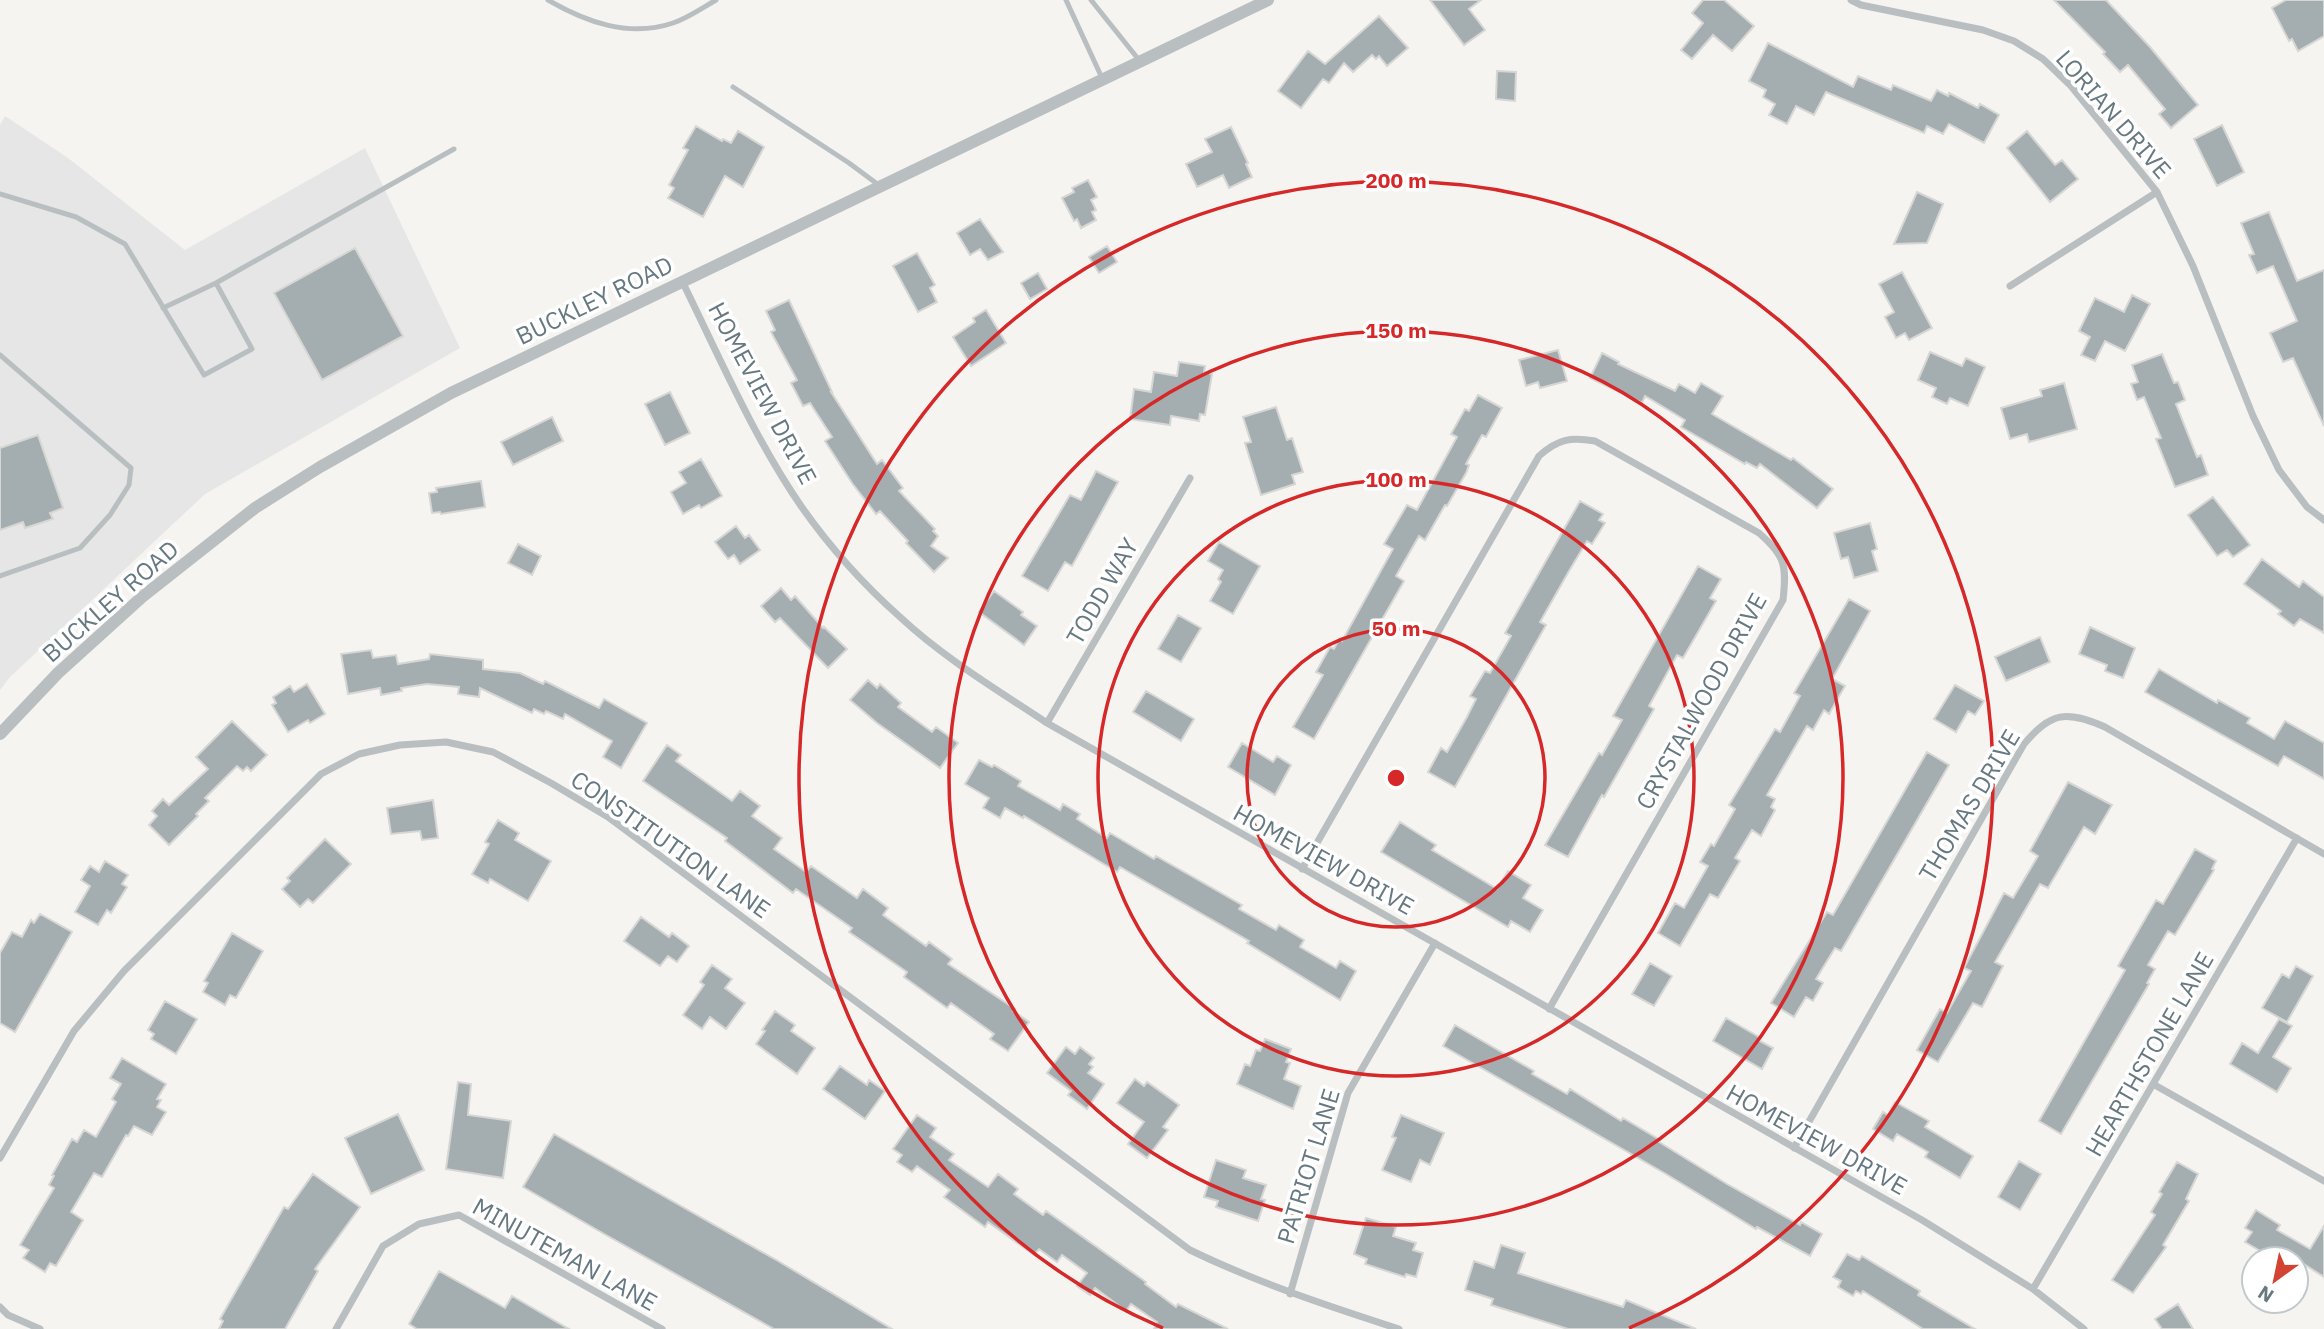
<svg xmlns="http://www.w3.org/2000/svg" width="2324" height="1329" font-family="'IBM Plex Sans',sans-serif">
<rect width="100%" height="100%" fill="#f5f4f1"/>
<!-- built -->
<path fill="#e5e6e5" d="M5 116 68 158 185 250 365 148 460 348 205 494 10 677 0 690V125Z"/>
<!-- building -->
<path fill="#a4adb0" stroke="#d6d6d4" stroke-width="2" d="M1430 0H1481L1469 9 1485 30 1464 45Z
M1703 0H1724L1754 26 1732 51 1713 35 1692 59 1681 50 1703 23 1692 13Z
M2054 0H2106L2150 47 2198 105 2171 128 2159 114 2165 109 2128 65 2120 72 2103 54 2105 52Z
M2286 0H2324V36L2298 51 2292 39 2289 41 2272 8Z
M1379 16 1408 48 1387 66 1379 56 1376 59 1372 55 1353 72 1344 63 1329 83 1323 79 1301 108 1278 91 1308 51 1325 64Z
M1768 43 1853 87 1858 76 1891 90 1893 85 1931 101 1937 90 1948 96 1949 93 1978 108 1980 104 1999 115 1984 143 1949 124 1943 134 1927 126 1924 133 1826 92 1814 115 1796 106 1787 124 1769 115 1775 104 1763 97 1766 90 1749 81Z
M1497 71 1516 72 1515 101 1496 99Z
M2222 125 2244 172 2217 186 2194 139Z
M696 126 722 141 723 139 731 143 738 131 764 147 743 187 725 176 703 217 668 198 674 188 669 185 688 150 683 148Z
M1231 127 1248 163 1246 164 1252 177 1229 188 1223 175 1197 187 1186 164 1212 152 1205 139Z
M2027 131 2055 165 2062 160 2078 179 2050 202 2007 148Z
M1088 180 1097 197 1091 200 1096 210 1092 212 1096 220 1081 228 1077 219 1074 221 1062 198 1074 192 1072 188Z
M1917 192 1943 204 1927 243 1894 244Z
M2269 212 2297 281 2324 270V426L2293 358 2283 362 2270 333 2297 321 2273 266 2257 273 2249 255 2254 254 2241 223Z
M980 219 1003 252 988 260 980 249 970 255 957 233Z
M1107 246 1117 262 1099 273 1089 257Z
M355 248 403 336 322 380 274 293Z
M917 253 935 285 930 288 937 302 918 312 893 266Z
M1902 272 1932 328 1909 340 1905 333 1896 338 1885 317 1894 312 1879 284Z
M1038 273 1047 289 1030 299 1021 283Z
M2132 295 2150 304 2125 351 2105 341 2095 361 2081 355 2090 337 2079 331 2095 298 2124 312Z
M789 300 832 392H831L877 464 882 460 903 488 899 491 935 529 933 531 938 536 931 546 948 558 934 572 906 543 908 541 880 511 876 514 852 483 825 441 832 437 810 403 803 406 791 383 797 380 771 332 775 330 766 311Z
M986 310 1006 343 971 366 953 337 975 322 973 318Z
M1558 350 1567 381 1540 388 1538 382 1526 386 1519 360Z
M1930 352 1962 366 1966 358 1985 367 1968 406 1950 398 1947 404 1932 397 1936 388 1918 380Z
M1602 353 1619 362 1618 364 1675 391 1679 384 1695 393 1701 383 1723 396 1712 414 1791 460 1793 458 1833 489 1817 508 1760 464 1757 468 1746 462 1745 464 1681 427 1685 420 1645 396 1642 403 1590 378Z
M2162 354 2174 383 2178 382 2185 400 2176 404 2197 457 2201 455 2208 475 2175 487 2156 439 2161 438 2144 397 2137 400 2131 384 2138 382 2132 365Z
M1179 362 1205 366 1204 372 1212 374 1205 415 1200 414 1199 421 1171 416 1170 425 1130 419 1134 389 1151 392 1154 372 1177 376Z
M2064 383 2077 429 2029 442 2027 434 2010 439 2001 408 2042 396 2040 390Z
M670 392 690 433 665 445 645 404Z
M1478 395 1502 408 1486 437 1482 435 1466 464 1469 465 1466 473 1447 506 1445 505 1425 540 1419 536 1396 576 1404 581 1314 739 1293 727 1323 675 1316 672 1330 647 1334 649 1339 639 1342 641 1393 549 1384 544 1407 505 1417 510 1457 437 1451 434 1465 409 1469 411Z
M1276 407 1287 440 1292 438 1303 472 1292 475 1295 484 1261 495 1245 443 1251 442 1243 417Z
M552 417 563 441 513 465 501 442Z
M38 435 63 508 50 513 53 519 25 528 23 522 0 530V448Z
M701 459 722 496 701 508 699 505 683 514 671 492 686 483 679 472Z
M1096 471 1118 482 1072 566 1065 562 1048 591 1022 576 1070 495 1081 500Z
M481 481 485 507 441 514 440 512 432 513 429 493 437 492 436 488Z
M2213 497 2250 545 2233 557 2227 550 2217 556 2188 515Z
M1580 501 1603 514 1599 520 1605 523 1592 544 1587 541 1569 571 1540 622 1546 625 1455 787 1428 772 1441 748 1447 752 1467 717 1476 699 1470 696 1485 671 1490 673 1511 636 1505 633Z
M1870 523 1877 549 1872 551 1878 571 1854 578 1848 557 1841 559 1834 533Z
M736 526 745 538 749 535 760 550 740 564 734 555 728 559 715 542Z
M1219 542 1260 566 1233 614 1210 601 1221 582 1218 579 1223 570 1208 561Z
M518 544 541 556 532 575 508 563Z
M2262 559 2299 587 2303 581 2324 597V633L2300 619 2294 626 2278 614 2281 611 2244 584Z
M1698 566 1721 579 1710 598 1716 601 1683 658 1677 655 1649 706 1654 709 1604 797 1602 795 1568 857 1545 845 1599 753 1602 755 1622 720 1613 716Z
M781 588 791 600 795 596 823 628 824 627 847 649 828 668 780 618 775 622 761 606Z
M994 591 1023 612 1021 615 1037 626 1024 645 979 612Z
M1849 599 1870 611 1832 679 1845 686 1829 714 1824 710 1813 730 1807 726 1767 795 1775 799 1771 807 1775 810 1761 836 1752 830 1735 858 1740 861 1718 898 1710 894 1680 946 1658 933 1675 903 1684 908 1708 866 1700 862 1711 844 1714 846 1735 809 1729 805 1775 729 1780 732 1800 696 1794 693Z
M1178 615 1201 628 1181 662 1158 649Z
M2090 627 2135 648 2123 678 2105 671 2107 665 2079 654Z
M2040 637 2050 662 2006 681 1995 657Z
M371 650 373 658 396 655 398 664 429 659 430 654 483 660V669L520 673 543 684 545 681 599 708 604 699 647 723 621 768 603 757 612 741 565 714 563 719 546 711 544 714 534 709 532 713 480 688 479 697 458 694 459 687 427 684 401 688 402 691 381 695 380 688 348 694 341 654Z
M2159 669 2217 703 2218 700 2250 718 2247 723 2274 739 2285 721 2324 743V779L2284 756 2278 766 2145 692Z
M868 680 877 688 880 684 901 703 898 707 932 732 936 727 958 743 940 768 877 723 850 700Z
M307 684 325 714 310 723 308 720 288 732 272 705 276 703 273 697 290 686 294 692Z
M1955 685 1984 701 1975 715 1968 711 1956 732 1934 719Z
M1146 691 1194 719 1181 741 1133 712Z
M232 721 267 755 251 771 247 767 243 771 237 766 205 798 209 801 196 814 198 816 169 845 149 825 157 816 152 811 163 799 169 805 208 769 196 757Z
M1242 743 1273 762 1277 756 1291 765 1275 795 1228 767Z
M667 745 681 755 676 761 732 801 740 791 760 806 752 816 782 838 774 849 806 872 811 866 857 898 863 889 888 908 883 915 926 946 929 942 952 959 948 964 1015 1009 1013 1011 1029 1022 1008 1051 990 1039 994 1034 951 1003 947 1008 904 977 907 972 849 932 852 928 796 889 793 893 725 841 727 838 643 781Z
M1927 752 1949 765 1841 951 1835 948 1816 979 1823 983 1813 1001 1806 997 1794 1017 1771 1003 1827 912 1833 915Z
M979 760 992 767 994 765 1021 781 1018 786 1060 810 1063 804 1080 814 1077 819 1107 838 1110 833 1154 859 1156 856 1242 905 1239 909 1276 930 1279 925 1304 940 1300 947 1336 968 1340 961 1356 971 1340 1000 1247 943 1249 941 1120 867 1117 872 1024 816 1023 818 1005 808 1000 818 983 808 989 798 965 784Z
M2068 782 2112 805 2095 834 2084 827 2048 888 2040 884 1995 962 2003 966 1982 1007 1973 1003 1938 1062 1917 1050 1940 1009 1947 1013 1971 971 1964 968 2004 893 2013 898 2038 856 2030 851Z
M433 800 438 838 422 840 420 831 391 834 387 808Z
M498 820 519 833 515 840 551 861 528 901 490 879 488 883 472 874 489 844 485 842Z
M1400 822 1436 845 1432 850 1497 889 1508 871 1531 885 1523 898 1543 910 1530 932 1511 921 1508 927 1381 852Z
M325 839 351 864 313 903 308 899 300 907 282 889 290 881 287 878Z
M2195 849 2216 861 2212 869 2214 870 2175 935 2168 931 2148 965 2155 969 2147 983 2149 984 2061 1134 2039 1121 2125 970 2118 966 2156 900 2163 904Z
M105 861 128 875 122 884 127 887 111 913 107 910 98 925 75 912 90 886 81 880 90 866 99 872Z
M40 914 72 932 15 1032 0 1023V953L12 932 22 937 31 920 34 923Z
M641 917 669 937 672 933 689 946 677 962 668 956 660 966 624 941Z
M232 933 263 951 236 998 230 995 225 1005 203 992 208 983 204 981Z
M1650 963 1672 976 1654 1006 1632 994Z
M712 965 732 979 725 988 745 1003 726 1029 710 1017 702 1029 683 1015 704 985 700 982Z
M2296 966 2313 976 2287 1022 2262 1008 2282 974 2289 978Z
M165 1001 197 1019 176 1054 151 1039 154 1034 148 1030Z
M775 1011 795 1025 791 1031 815 1048 797 1074 756 1044 765 1031 762 1030Z
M1726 1018 1759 1037 1758 1040 1773 1048 1762 1069 1713 1041Z
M2279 1019 2292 1026 2273 1057 2291 1068 2277 1092 2230 1064 2242 1043 2258 1053Z
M1455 1025 1534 1071 1532 1074 1567 1094 1570 1089 1621 1121 1623 1118 1660 1140 1659 1142 1727 1184 1800 1225 1801 1222 1822 1234 1810 1256 1757 1227 1756 1229 1666 1174 1443 1046Z
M1265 1039 1291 1049 1286 1062 1290 1063 1284 1079 1301 1086 1293 1109 1237 1084 1245 1064 1250 1066 1256 1050 1260 1051Z
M1066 1047 1075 1054 1080 1047 1094 1058 1089 1064 1093 1067 1088 1073 1104 1084 1087 1109 1068 1095 1071 1091 1047 1073Z
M122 1058 166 1084 157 1099 161 1100 157 1107 166 1112 152 1135 134 1126 128 1136 126 1135 102 1177 94 1173 71 1212 83 1220 56 1266 50 1263 45 1272 23 1258 29 1250 20 1245 54 1188 49 1185 54 1176 52 1175 72 1139 77 1142 84 1130 96 1137 116 1102 112 1099 121 1084 110 1078Z
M840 1066 867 1085 869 1080 885 1091 865 1119 823 1089Z
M1135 1079 1144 1086 1147 1082 1179 1105 1163 1127 1168 1130 1147 1158 1128 1144 1144 1122 1117 1103Z
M458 1082 471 1084 468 1115 511 1121 503 1178 446 1169Z
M1895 1102 1929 1121 1925 1127 1973 1156 1960 1178 1925 1157 1928 1152 1897 1134 1893 1141 1873 1129 1883 1112 1888 1115Z
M398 1114 424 1170 371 1194 345 1138Z
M917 1115 936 1128 930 1137 954 1154 949 1160 988 1187 998 1174 1018 1189 1014 1194 1043 1215 1046 1211 1146 1282 1145 1284 1176 1307 1178 1304 1228 1329H1154L1157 1322 1131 1304 1126 1311 1095 1288 1090 1295 1077 1286 1087 1273 1062 1255 1057 1262 1039 1249 1034 1255 988 1222 985 1227 944 1197 950 1190 917 1166 912 1172 897 1162 902 1155 893 1149Z
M1401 1115 1444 1133 1430 1165 1420 1160 1411 1182 1382 1170 1396 1138 1392 1137Z
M554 1134 778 1261 892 1329H774L606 1235 523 1187Z
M1216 1160 1246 1170 1243 1178 1266 1185 1261 1199 1265 1200 1258 1221 1216 1207 1218 1201 1204 1197Z
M2019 1161 2041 1174 2020 1210 1998 1197Z
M2177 1162 2198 1174 2186 1199 2189 1201 2163 1245 2166 1247 2133 1293 2112 1280 2155 1215 2151 1212 2162 1194 2159 1192Z
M313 1174 360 1207 315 1269 318 1271 285 1329H219L223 1321 220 1319 284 1207 288 1209Z
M2256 1210 2280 1225 2277 1230 2310 1249 2324 1226V1277L2296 1259H2274L2245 1242 2252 1232 2245 1228Z
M1366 1218 1396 1227 1393 1236 1416 1243 1413 1250 1423 1253 1416 1277 1406 1274 1405 1277 1365 1264 1367 1259 1354 1254Z
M1501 1245 1525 1253 1518 1273 1623 1307 1626 1300 1696 1329H1568L1491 1305 1493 1299 1465 1290 1474 1261 1494 1268Z
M1847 1254 1859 1260 1862 1256 1920 1291 1918 1295 1975 1329H1923L1863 1291 1861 1294 1856 1291 1853 1296 1838 1287 1841 1281 1833 1277Z
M439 1271 505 1308 512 1296 569 1329H417L409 1324Z
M2178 1304 2193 1329H2162L2155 1319Z"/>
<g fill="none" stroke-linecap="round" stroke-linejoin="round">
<!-- service -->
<path stroke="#b9bfc1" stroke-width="5" d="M548 0C586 22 629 38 673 23 688 18 702 8 716 0
M1066 0 1102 78
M1091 0 1139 60
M733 87 849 163 880 186
M0 194 76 217 125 244 204 375 252 349 216 283 163 308
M216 283 454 149
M0 355 131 468 129 485 110 515 80 548 0 576"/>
<!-- minor -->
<path stroke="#b9bfc1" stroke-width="7" d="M1851 0 1861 5 1983 30 2014 41 2043 59 2071 86 2157 192 2193 266 2253 416 2279 470 2307 507 2324 520
M682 281C719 356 753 436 801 506 829 546 864 585 900 617 944 658 996 689 1047 723L1922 1220 2033 1289 2084 1329
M2010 286 2157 192
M1047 723 1190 478
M1302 869 1539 456C1558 439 1570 437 1595 441L1759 533C1785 556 1787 565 1783 600L1549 1009
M2153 1084 2324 1181
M1794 1148 2024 744C2051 712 2066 710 2105 727L2324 854
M0 1158 74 1031 124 971 321 774 359 754 400 745 446 742 493 752 551 783 608 817 1190 1250C1258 1283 1328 1306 1399 1329
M2033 1289 2297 838
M1290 1294 1348 1093 1435 943
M0 1307 8 1315 40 1329
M336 1329 383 1246 419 1224 459 1215 662 1329"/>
<!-- tertiary -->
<path stroke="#b9bfc1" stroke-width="12" d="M0 734 58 673 142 597 255 508 320 467 451 393 1268 0"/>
</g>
<!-- distance rings -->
<g fill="none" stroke="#d62828" stroke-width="3.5">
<circle cx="1396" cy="778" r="149"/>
<circle cx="1396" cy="778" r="298"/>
<circle cx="1396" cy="778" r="447"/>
<path d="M1163 1328A597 597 0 1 1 1629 1328"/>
</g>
<g text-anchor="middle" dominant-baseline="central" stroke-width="7" stroke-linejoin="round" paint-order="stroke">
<!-- street labels -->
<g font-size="24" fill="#667880" stroke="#fff">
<text transform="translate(2114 114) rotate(49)">LORIAN DRIVE</text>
<text transform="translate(594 300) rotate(-26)">BUCKLEY ROAD</text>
<text transform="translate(763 393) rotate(62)">HOMEVIEW DRIVE</text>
<text transform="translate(1102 591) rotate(-60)">TODD WAY</text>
<text transform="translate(110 601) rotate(-41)">BUCKLEY ROAD</text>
<text transform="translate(1701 701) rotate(-61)">CRYSTALWOOD DRIVE</text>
<text transform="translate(1969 805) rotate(-59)">THOMAS DRIVE</text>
<text transform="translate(671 844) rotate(35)">CONSTITUTION LANE</text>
<text transform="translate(1324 859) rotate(29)">HOMEVIEW DRIVE</text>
<text transform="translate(2149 1054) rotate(-60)">HEARTHSTONE LANE</text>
<text transform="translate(1817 1139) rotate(29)">HOMEVIEW DRIVE</text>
<text transform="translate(1308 1166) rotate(-73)">PATRIOT LANE</text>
<text transform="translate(565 1254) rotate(29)">MINUTEMAN LANE</text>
</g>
</g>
<circle cx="1396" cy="778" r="10" fill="#d62828" stroke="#fff" stroke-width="3.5"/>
<g font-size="21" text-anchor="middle" font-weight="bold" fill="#d62828" stroke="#fff" stroke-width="7" stroke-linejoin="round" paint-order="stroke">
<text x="1396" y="188">200 m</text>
<text x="1396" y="338">150 m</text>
<text x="1396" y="487">100 m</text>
<text x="1396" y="636">50 m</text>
</g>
<!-- north arrow -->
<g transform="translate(2275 1280) rotate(213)"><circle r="33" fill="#ffffff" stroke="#c2c9cc" stroke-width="2"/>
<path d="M0-5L12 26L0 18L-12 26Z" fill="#d44231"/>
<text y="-10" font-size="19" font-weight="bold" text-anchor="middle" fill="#667880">N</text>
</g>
</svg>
